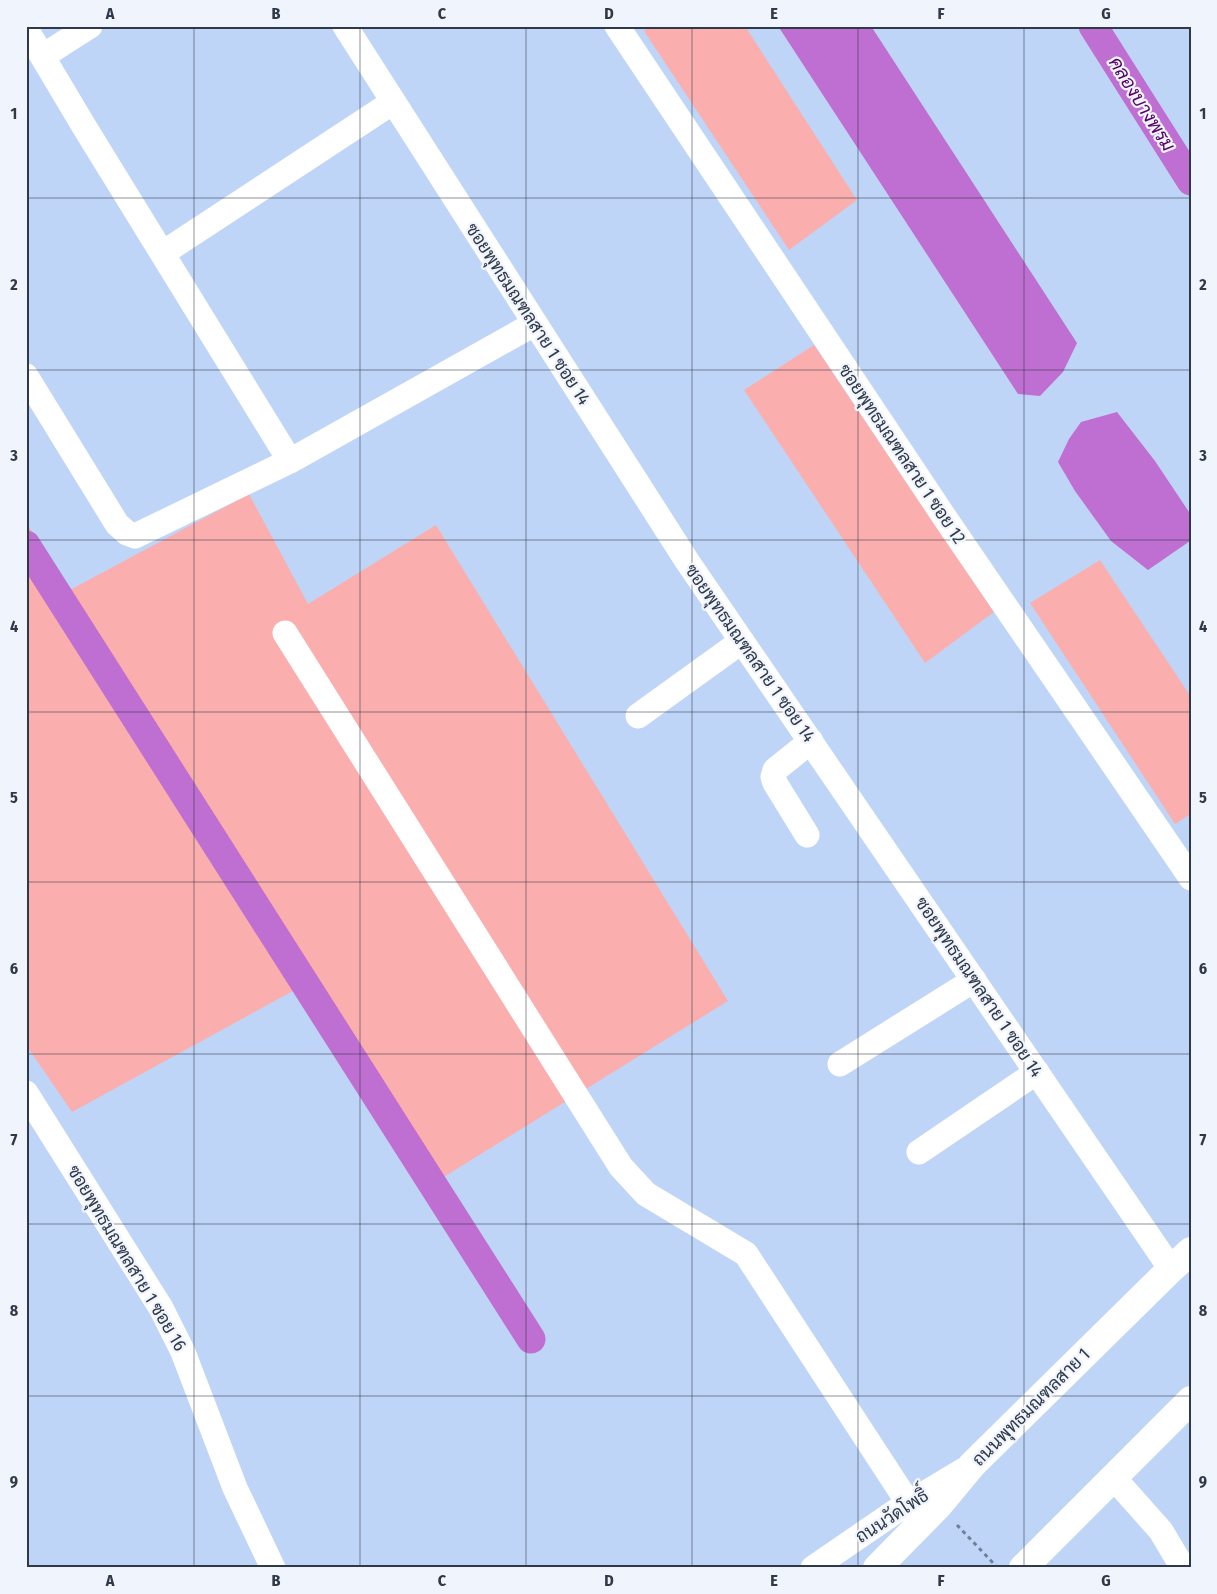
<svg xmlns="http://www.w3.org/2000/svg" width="1217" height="1594" font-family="'Fira Sans Condensed',Sarabun,sans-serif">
<rect width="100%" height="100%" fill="#bfd5f7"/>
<!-- green -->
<path fill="#faafae" d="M651 26H745L857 200 789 250 644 31Z
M814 345 994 612 925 663 744 390Z
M249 494 308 604 436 525 728 1001 421 1191 293 991 72 1112 26 1045V522L68 591Z
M1100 560 1191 697V814L1175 824 1030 603Z"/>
<!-- water -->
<path fill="#bf6ed1" d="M778 26H871L1077 343 1063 372 1040 396 1018 394Z
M1117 412 1155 461 1191 515 1190 541 1148 570 1111 541 1075 491 1058 462 1069 439 1081 422Z"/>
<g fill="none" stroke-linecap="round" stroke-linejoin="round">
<!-- canal -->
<path stroke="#bf6ed1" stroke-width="29" d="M1093 26 1191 181
M26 545 531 1339"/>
<!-- path -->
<path stroke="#718097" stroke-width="3" stroke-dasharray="4 4" stroke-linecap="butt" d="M957 1525 996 1566"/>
<!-- street -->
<path stroke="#fff" stroke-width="25" d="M345 26 687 561 1171 1269
M617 26 945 518 1191 878
M26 29 85 128 290 461
M43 56 90 26
M163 253 393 102
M26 376 117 524 127 533 135 536 290 461 534 324
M285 633 621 1167 646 1194 746 1254 909 1504
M638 716 742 641
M807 835 775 783 773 777 775 770 811 741
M840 1064 974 980
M26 1093 161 1308 183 1352 235 1488 273 1568
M919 1152 1037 1072
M1113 1477 1161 1531 1183 1568
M813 1568 899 1509 964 1470"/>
<!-- secondary -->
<path stroke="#fff" stroke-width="28" d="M877 1568 938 1506 972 1465 1171 1269 1191 1251
M1023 1568 1191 1400"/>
</g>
<!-- grid -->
<path fill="none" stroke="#303947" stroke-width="1" stroke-opacity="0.55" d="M194 26V1568M360 26V1568M526 26V1568M692 26V1568M858 26V1568M1024 26V1568M26 198H1191M26 370H1191M26 540H1191M26 712H1191M26 882H1191M26 1054H1191M26 1224H1191M26 1396H1191"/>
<g text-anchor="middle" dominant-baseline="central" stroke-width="4.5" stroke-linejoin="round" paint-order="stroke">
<!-- street labels -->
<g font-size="18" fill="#303947" stroke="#f0f4fc">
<text transform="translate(528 314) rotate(57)">ซอยพุทธมณฑลสาย 1 ซอย 14</text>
<text transform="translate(902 454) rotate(56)">ซอยพุทธมณฑลสาย 1 ซอย 12</text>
<text transform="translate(750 653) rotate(55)">ซอยพุทธมณฑลสาย 1 ซอย 14</text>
<text transform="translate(979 987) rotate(56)">ซอยพุทธมณฑลสาย 1 ซอย 14</text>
<text transform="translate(127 1258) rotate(59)">ซอยพุทธมณฑลสาย 1 ซอย 16</text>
<text transform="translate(1031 1407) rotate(-45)">ถนนพุทธมณฑลสาย 1</text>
<text transform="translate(892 1516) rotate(-33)">ถนนวัดโพธิ์</text>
</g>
<!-- water labels -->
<g font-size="19" font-style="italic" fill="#550264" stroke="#f0f4fc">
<text transform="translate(1142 104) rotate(58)">คลองบางพรม</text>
</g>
</g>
<!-- border -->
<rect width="1217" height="1594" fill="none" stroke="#f0f4fc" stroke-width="55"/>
<rect x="28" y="28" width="1162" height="1538" fill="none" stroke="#303947" stroke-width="2"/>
<g font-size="16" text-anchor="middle" font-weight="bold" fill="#303947">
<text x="110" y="19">A</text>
<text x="276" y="19">B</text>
<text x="442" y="19">C</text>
<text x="609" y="19">D</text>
<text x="774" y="19">E</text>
<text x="941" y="19">F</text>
<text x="1106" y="19">G</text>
<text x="14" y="119">1</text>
<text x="1203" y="119">1</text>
<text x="14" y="290">2</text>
<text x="1203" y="290">2</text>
<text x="14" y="461">3</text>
<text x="1203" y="461">3</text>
<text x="14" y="632">4</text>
<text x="1203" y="632">4</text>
<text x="14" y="803">5</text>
<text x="1203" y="803">5</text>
<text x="14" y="974">6</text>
<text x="1203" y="974">6</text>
<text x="14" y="1145">7</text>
<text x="1203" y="1145">7</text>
<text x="14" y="1316">8</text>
<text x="1203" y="1316">8</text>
<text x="14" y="1487">9</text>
<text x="1203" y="1487">9</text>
<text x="110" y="1586">A</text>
<text x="276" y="1586">B</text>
<text x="442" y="1586">C</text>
<text x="609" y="1586">D</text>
<text x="774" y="1586">E</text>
<text x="941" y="1586">F</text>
<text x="1106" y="1586">G</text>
</g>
</svg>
